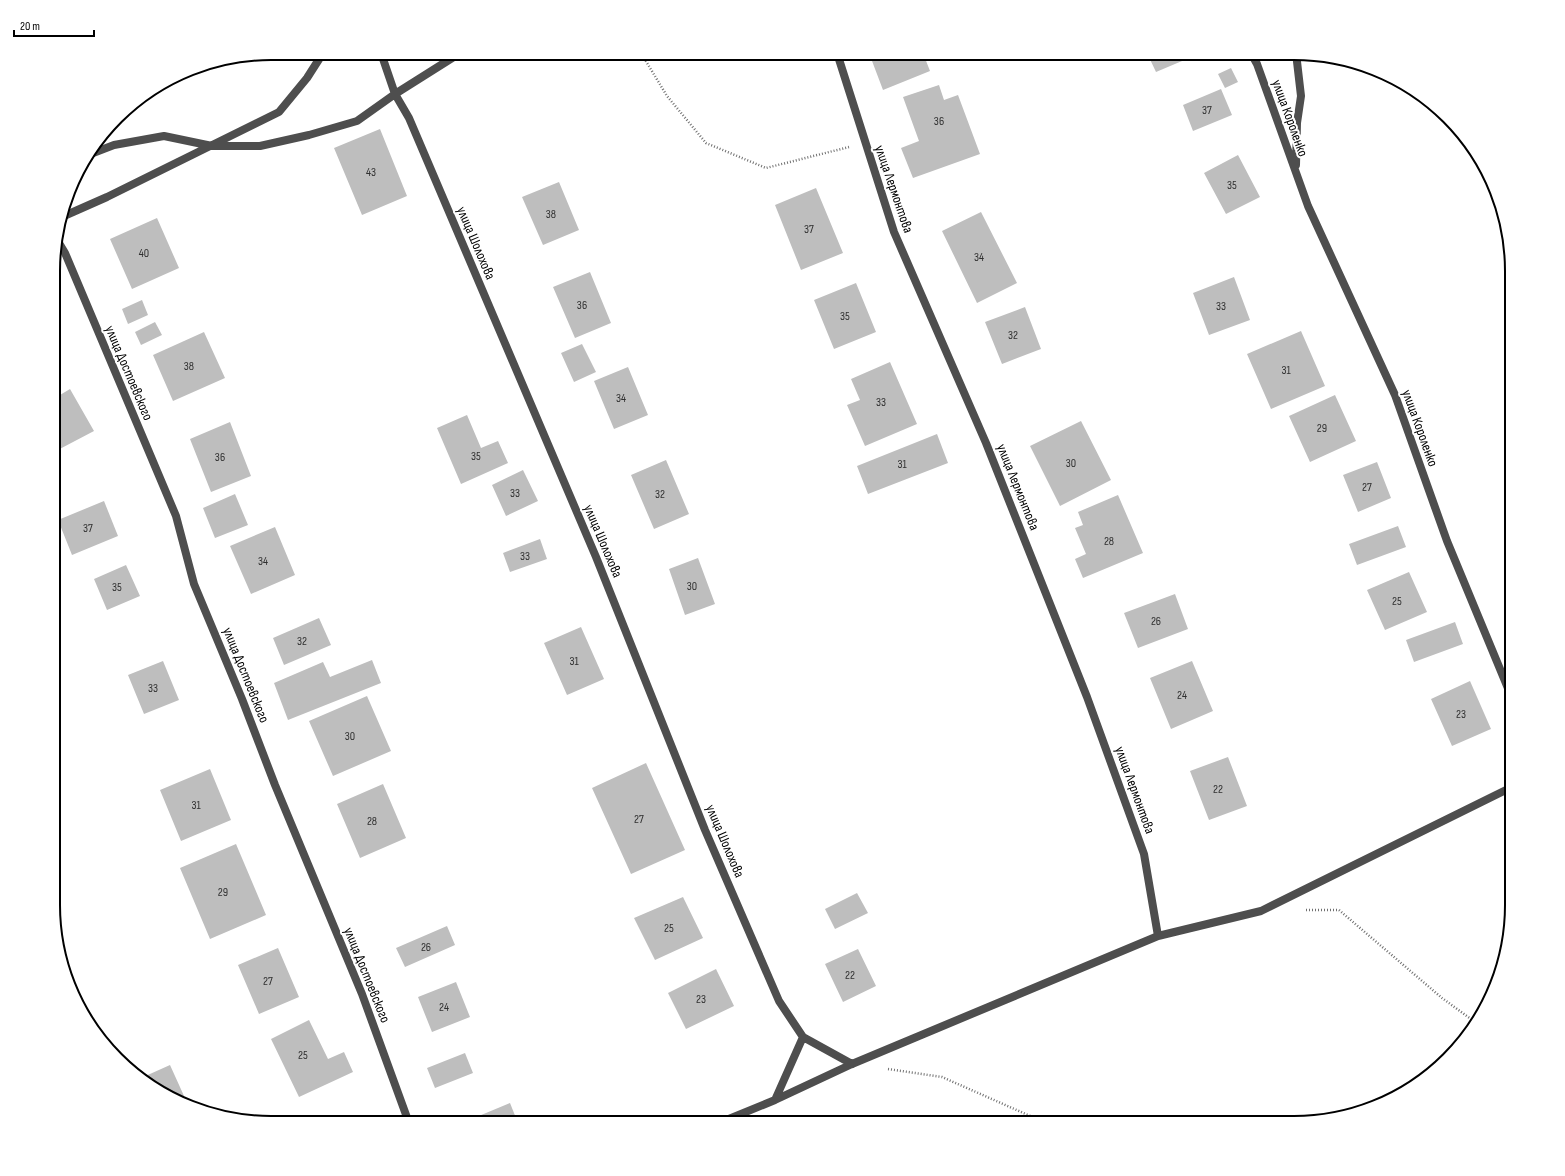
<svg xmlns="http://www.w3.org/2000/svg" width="1565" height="1176" font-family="'Sofia Sans Condensed',sans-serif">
<rect width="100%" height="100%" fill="#fff"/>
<!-- building -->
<path fill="#bebebe" d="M869 53H923L930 71 883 90Z
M1147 53H1201L1156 72Z
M1231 68 1238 82 1225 88 1218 74Z
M939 85 944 100 958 95 980 154 913 178 901 148 919 141 903 97Z
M1221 89 1232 115 1193 131 1183 105Z
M380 129 407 196 362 215 334 148Z
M1238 155 1260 197 1226 214 1204 173Z
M559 182 579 230 543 245 522 197Z
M816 188 843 253 801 270 775 205Z
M981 212 1017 283 977 303 942 231Z
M157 218 179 268 132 289 110 239Z
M590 272 611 323 575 338 553 287Z
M1234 277 1250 320 1209 335 1193 293Z
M856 283 876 332 834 349 814 300Z
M142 300 148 315 128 324 122 309Z
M1025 307 1041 349 1002 364 985 322Z
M155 322 162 335 141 345 135 332Z
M1301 331 1325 386 1271 409 1247 354Z
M204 332 225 378 173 401 153 355Z
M582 344 596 372 574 382 561 353Z
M890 362 917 424 865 446 847 405 860 400 851 379Z
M628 367 648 415 614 429 594 381Z
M70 389 94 431 54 452 55 398Z
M1335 395 1356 441 1310 462 1289 416Z
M467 415 481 448 498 441 508 463 461 484 437 428Z
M1081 421 1111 480 1060 506 1030 446Z
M230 422 251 476 211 492 190 439Z
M937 434 948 463 868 494 857 466Z
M666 460 689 514 654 529 631 475Z
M1377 462 1391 498 1358 512 1343 475Z
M523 470 538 501 506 516 492 485Z
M235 494 248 525 215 538 203 508Z
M1118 495 1143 553 1083 578 1075 559 1086 554 1075 528 1083 525 1078 512Z
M104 501 118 536 72 555 58 520Z
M1398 526 1406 547 1357 565 1349 544Z
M275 527 295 575 251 594 230 546Z
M540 539 547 559 510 572 503 553Z
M698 558 715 604 685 615 669 569Z
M126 565 140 596 107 610 94 579Z
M1409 572 1427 612 1385 630 1367 590Z
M1175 594 1188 629 1138 648 1124 613Z
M319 618 331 645 284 665 273 638Z
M1455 622 1463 644 1414 662 1406 640Z
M581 627 604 679 567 695 544 643Z
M372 660 381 683 288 720 274 683 323 662 330 677Z
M163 661 179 700 144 714 128 675Z
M1192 661 1213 711 1171 729 1150 678Z
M1470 681 1491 729 1452 746 1431 699Z
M367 696 391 751 333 776 309 721Z
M1228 757 1247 806 1209 820 1190 771Z
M646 763 685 850 631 874 592 788Z
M210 769 231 820 181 841 160 790Z
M383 784 406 838 360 858 337 804Z
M236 844 266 915 210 939 180 868Z
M857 893 868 913 835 929 825 909Z
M683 897 703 938 655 960 634 918Z
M447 926 455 945 405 967 396 948Z
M278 948 299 997 259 1014 238 965Z
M858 949 876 986 843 1002 825 964Z
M716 969 734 1006 686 1029 668 993Z
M456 982 470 1017 432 1032 418 997Z
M309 1020 328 1059 344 1052 353 1072 299 1097 271 1039Z
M465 1053 473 1073 435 1088 427 1068Z
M170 1065 189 1107 141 1078Z
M510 1103 518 1123H462Z"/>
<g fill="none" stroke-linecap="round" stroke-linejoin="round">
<!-- path -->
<path stroke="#707070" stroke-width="2.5" stroke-dasharray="1 2" stroke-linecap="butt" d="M641 53 667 96 706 143 766 168 849 147
M1306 910H1339L1442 998 1475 1022
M888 1069 942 1077 1046 1123"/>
<!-- minor -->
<path stroke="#4e4e4e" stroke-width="8" d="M381 53 395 94 409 118 596 557 705 830 779 1001 803 1037
M837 53 894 232 986 443 1087 697 1144 854 1158 936
M1251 53 1257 64 1308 206 1395 395 1447 541 1512 698
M88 155 114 145 164 136 212 146H260L309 135 357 121 395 94 460 53
M1296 165 1297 123 1301 96 1296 53
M64 216 107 197 279 112 307 78 323 53
M56 238 65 253 176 516 194 584 242 699 275 785 362 994 409 1123
M775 1100 852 1064 1158 936 1261 911 1512 787
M719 1123 775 1100 803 1037 852 1064"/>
</g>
<g text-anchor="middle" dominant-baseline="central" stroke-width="4" stroke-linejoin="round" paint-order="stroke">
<!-- number labels -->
<g font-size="12" fill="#303030">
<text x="1207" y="110">37</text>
<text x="939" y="121">36</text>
<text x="371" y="172">43</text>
<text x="1232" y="185">35</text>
<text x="551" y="214">38</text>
<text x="809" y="229">37</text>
<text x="144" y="253">40</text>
<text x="979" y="257">34</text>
<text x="582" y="305">36</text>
<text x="1221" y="306">33</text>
<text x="845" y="316">35</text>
<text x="1013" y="335">32</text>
<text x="189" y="366">38</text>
<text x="1286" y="370">31</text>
<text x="621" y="398">34</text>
<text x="881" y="402">33</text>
<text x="1322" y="428">29</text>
<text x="476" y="456">35</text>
<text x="220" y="457">36</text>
<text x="1071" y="463">30</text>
<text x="902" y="464">31</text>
<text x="1367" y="487">27</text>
<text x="515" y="493">33</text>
<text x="660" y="494">32</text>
<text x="88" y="528">37</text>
<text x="1109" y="541">28</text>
<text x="525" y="556">33</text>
<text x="263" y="561">34</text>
<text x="692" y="586">30</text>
<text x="117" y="587">35</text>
<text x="1397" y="601">25</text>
<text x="1156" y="621">26</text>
<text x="302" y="641">32</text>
<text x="574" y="661">31</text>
<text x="153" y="688">33</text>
<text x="1182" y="695">24</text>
<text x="1461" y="714">23</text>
<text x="350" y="736">30</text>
<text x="1218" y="789">22</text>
<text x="196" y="805">31</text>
<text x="639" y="819">27</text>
<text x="372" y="821">28</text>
<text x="223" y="892">29</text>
<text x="669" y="928">25</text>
<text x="426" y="947">26</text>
<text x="850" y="975">22</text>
<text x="268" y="981">27</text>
<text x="701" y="999">23</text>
<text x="444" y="1007">24</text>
<text x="303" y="1055">25</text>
</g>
<!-- street labels -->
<g font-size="14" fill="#000" stroke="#fff">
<text transform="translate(1290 118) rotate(70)">улица Короленко</text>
<text transform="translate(894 189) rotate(71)">улица Лермонтова</text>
<text transform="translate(476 243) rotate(67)">улица Шолохова</text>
<text transform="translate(129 373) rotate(67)">улица Достоевского</text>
<text transform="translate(1420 428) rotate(70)">улица Короленко</text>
<text transform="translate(1018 487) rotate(68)">улица Лермонтова</text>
<text transform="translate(603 541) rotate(67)">улица Шолохова</text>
<text transform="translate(246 675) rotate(68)">улица Достоевского</text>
<text transform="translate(1135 790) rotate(70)">улица Лермонтова</text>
<text transform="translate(725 841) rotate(67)">улица Шолохова</text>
<text transform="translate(367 975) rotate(68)">улица Достоевского</text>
</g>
</g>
<!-- crop -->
<path d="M0 0H1565V1176H0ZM271 60H1294A211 211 0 0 1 1505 271V905A211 211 0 0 1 1294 1116H271A211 211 0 0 1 60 905V271A211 211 0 0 1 271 60Z" fill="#fff" fill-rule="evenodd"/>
<path fill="none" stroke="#000" stroke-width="2" d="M271 60H1294A211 211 0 0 1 1505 271V905A211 211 0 0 1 1294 1116H271A211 211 0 0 1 60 905V271A211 211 0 0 1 271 60Z"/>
<!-- scale -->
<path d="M14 30v6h80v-6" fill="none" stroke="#000000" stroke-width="2"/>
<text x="20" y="30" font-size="12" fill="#000000" stroke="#ffffff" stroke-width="3" paint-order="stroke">20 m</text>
</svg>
